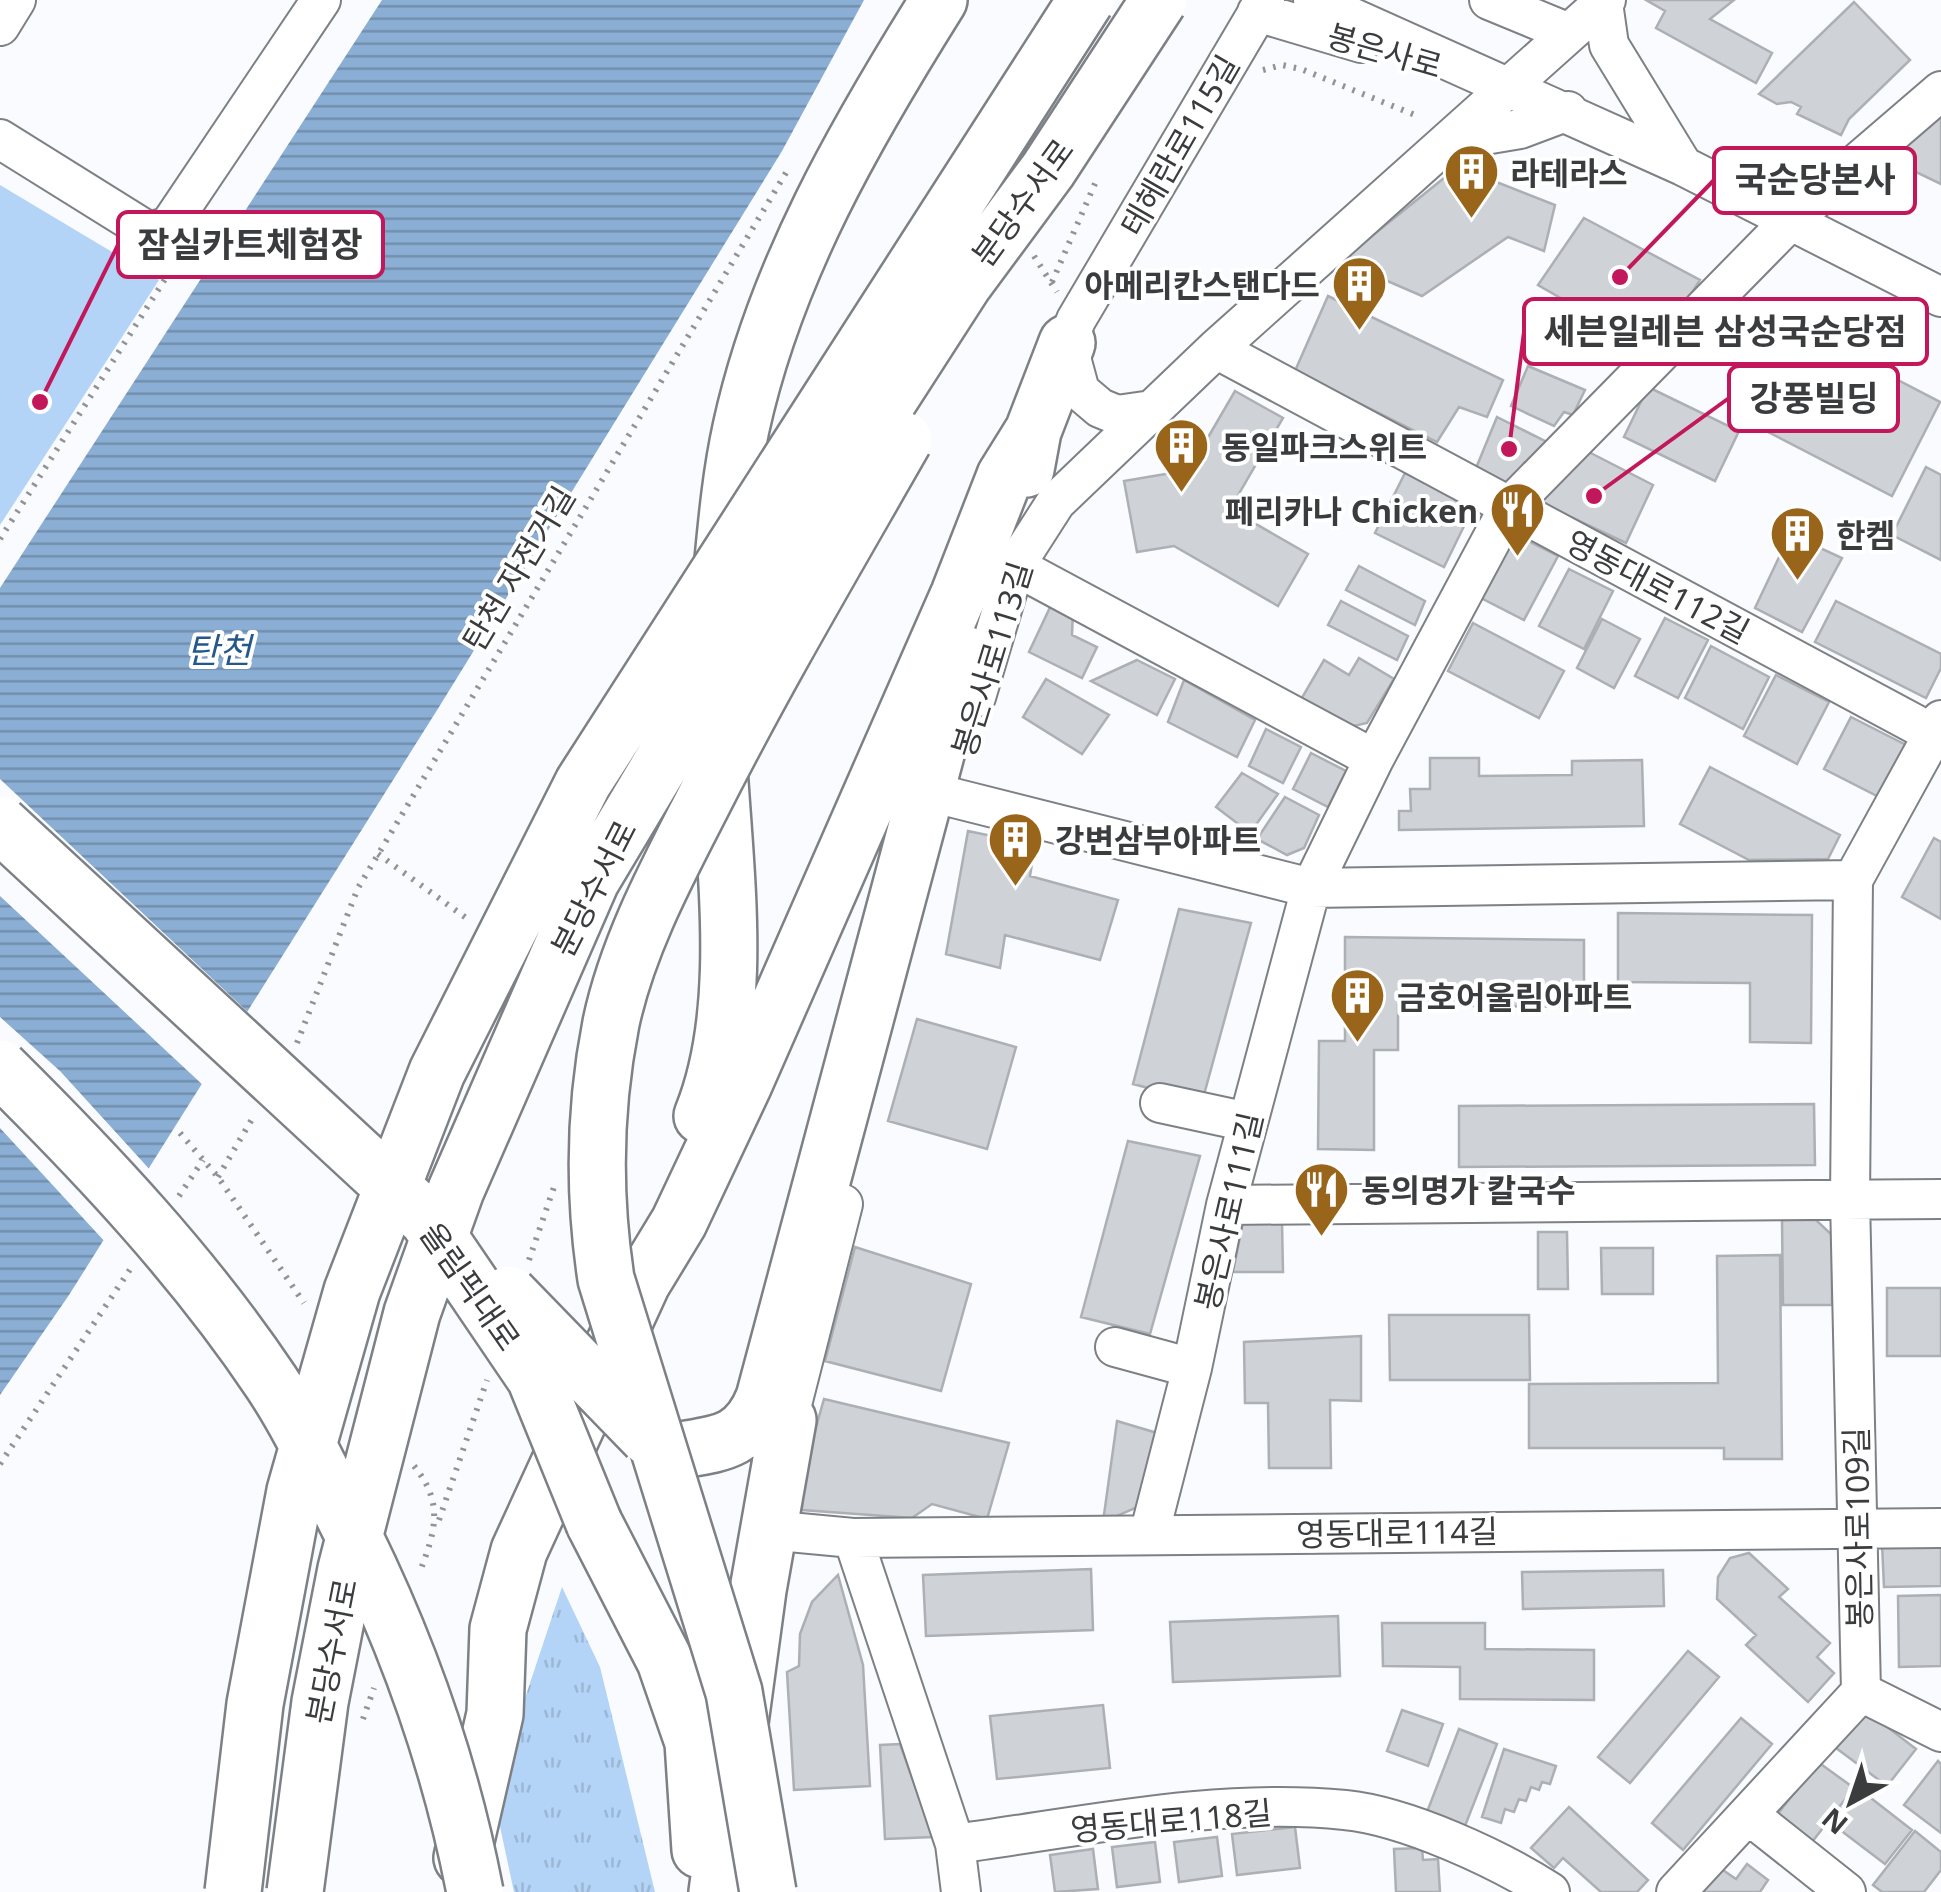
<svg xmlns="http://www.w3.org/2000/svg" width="1941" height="1892" font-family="'Noto Sans','Noto Sans KR',sans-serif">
<defs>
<pattern id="grass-tufts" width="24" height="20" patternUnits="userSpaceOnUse" patternTransform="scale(2.5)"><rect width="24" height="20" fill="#b3d4f7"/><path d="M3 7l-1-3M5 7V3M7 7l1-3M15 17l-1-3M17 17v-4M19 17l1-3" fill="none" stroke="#9bb7d5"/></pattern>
<pattern id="water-rules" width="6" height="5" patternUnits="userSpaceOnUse" patternTransform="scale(2.5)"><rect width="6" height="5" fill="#8aaed4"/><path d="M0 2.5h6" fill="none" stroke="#728fad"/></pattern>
</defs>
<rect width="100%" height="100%" fill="#f9fbfe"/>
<!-- grass -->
<path fill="url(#grass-tufts)" d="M562 1587 600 1667 655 1892H514L493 1794Z"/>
<!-- pitch -->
<path fill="#b3d4f7" d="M0 185 159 280 0 525Z"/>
<!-- water -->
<path fill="url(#water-rules)" d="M382 0H864L782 151 439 707 69 1295 0 1395V588Z"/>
<!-- pier -->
<path fill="#f9fbfe" d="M0 779 251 1015 205 1087 0 896Z
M0 1017 60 1071 152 1172 107 1244 0 1128Z"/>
<!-- building -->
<path fill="#cfd3d7" stroke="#acafb4" stroke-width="2.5" d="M1646 0H1734L1710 19 1772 53 1756 83 1656 28 1665 11Z
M1854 2 1910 60 1849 119 1841 135 1797 114 1801 107 1791 102 1777 104 1759 94Z
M1941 102V184L1897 163 1919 117Z
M1466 170 1555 205 1544 251 1508 237 1422 296 1341 261 1449 174Z
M1584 218 1700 280 1675 319 1661 313 1647 334 1637 328 1632 339 1538 285Z
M1328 296 1503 380 1487 417 1459 407 1437 442 1295 371Z
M1794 326 1940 402 1892 496 1745 420Z
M1528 366 1585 390 1573 415 1564 412 1554 426 1511 406Z
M1648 387 1739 431 1715 481 1624 437Z
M1235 391 1283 418 1230 509 1308 554 1278 606 1174 546 1137 552 1124 481 1189 470Z
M1497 417 1549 443 1534 468 1524 463 1509 491 1474 473Z
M1581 448 1653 485 1626 543 1539 502Z
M1926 467 1941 475V560L1892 535Z
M1405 473 1460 500 1467 520 1444 567 1375 533Z
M1790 534 1842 558 1802 632 1755 608Z
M1528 541 1558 556 1524 620 1479 597 1506 546Z
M1359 566 1425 601 1415 625 1346 590Z
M1569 569 1613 591 1584 649 1539 626Z
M1053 601 1073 611 1072 635 1097 647 1082 678 1029 652Z
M1341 601 1408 636 1397 660 1328 625Z
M1836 601 1941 654V668L1926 698 1815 642Z
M1665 618 1708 640 1678 698 1635 676Z
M1602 619 1640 639 1614 688 1577 668Z
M1473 623 1564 671 1539 718 1448 671Z
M1711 646 1769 677 1743 729 1685 698Z
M1359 658 1394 679 1367 723 1345 728 1300 701 1324 660 1349 675Z
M1137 660 1175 679 1157 715 1091 681Z
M1776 675 1829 702 1797 764 1744 736Z
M1046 679 1109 715 1082 754 1023 717Z
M1184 680 1255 720 1237 757 1168 722Z
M1851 717 1910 747 1883 799 1824 769Z
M1266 729 1301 747 1283 783 1249 766Z
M1311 753 1346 771 1328 807 1293 789Z
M1430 758H1479V776L1572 775V761L1642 760 1644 826 1399 830V811H1411L1410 789H1430Z
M1710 767 1840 835 1828 859 1749 860 1680 824Z
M1242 773 1278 794 1250 833 1216 807Z
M1285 797 1319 815 1304 848 1287 855 1257 839Z
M968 831 1035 845 1030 876 1118 900 1100 960 1005 935 1000 968 946 954Z
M1934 838 1941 842V919L1902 897Z
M1179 909 1251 923 1202 1102 1133 1084Z
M1618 913 1812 915 1811 1043 1750 1042V983L1618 982Z
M1345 937 1584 940V1007L1398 1005V1050H1374V1150L1318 1149 1319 1041H1345Z
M917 1019 1016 1047 987 1149 888 1121Z
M1814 1104 1815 1165 1459 1167V1106Z
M1128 1141 1200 1156 1150 1334 1081 1317Z
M1782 1220H1816L1832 1235V1305H1783Z
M1243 1222H1282L1283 1272H1233Z
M1538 1232H1567L1568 1289H1538Z
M855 1247 971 1284 941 1391 825 1361Z
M1601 1248H1653V1294H1602Z
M1780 1255 1782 1459H1724V1448H1529V1384L1718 1383 1717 1256Z
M1887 1288H1941V1356H1887Z
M1389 1315H1529L1530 1380H1390Z
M1361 1336V1401L1330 1400 1331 1468H1269L1268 1403H1245L1244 1342Z
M824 1399 1009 1443 987 1519 932 1504 912 1518 802 1510 803 1473Z
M1117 1421 1157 1433 1147 1503 1103 1522Z
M1882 1544H1941V1586L1884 1587Z
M1749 1553 1788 1589 1779 1597 1830 1643 1817 1657 1834 1673 1808 1702 1746 1645 1756 1635 1717 1599 1718 1577 1730 1558Z
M1091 1569 1093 1630 926 1636 923 1575Z
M1663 1570 1664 1606 1523 1609 1522 1572Z
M838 1575 863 1665 870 1786 794 1790 787 1672 799 1666 800 1634 812 1602Z
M1941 1595V1666L1899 1667 1898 1596Z
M1338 1616 1340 1676 1173 1682 1170 1622Z
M1382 1623H1485V1649L1594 1650V1700L1460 1699V1667L1383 1666Z
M1688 1651 1719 1677 1630 1783 1598 1757Z
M1103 1705 1110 1768 997 1779 990 1716Z
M1402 1710 1443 1724 1428 1766 1387 1751Z
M1865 1710 1916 1749 1887 1786 1836 1748Z
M1741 1718 1772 1744 1683 1850 1652 1823Z
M1459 1729 1497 1744 1465 1826 1427 1812Z
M900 1744 933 1837 885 1839 880 1745Z
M1504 1749 1556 1766 1550 1784 1542 1782 1539 1790 1531 1787 1526 1801 1519 1799 1514 1812 1505 1809 1501 1823 1482 1817Z
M1938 1761 1941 1764V1833L1904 1805Z
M1818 1762 1854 1788 1812 1842 1777 1815Z
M1858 1788 1912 1830 1885 1864 1831 1823Z
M1569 1807 1648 1880 1637 1892H1601L1563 1858 1554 1868 1531 1848Z
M1295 1827 1300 1868 1237 1875 1232 1834Z
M1915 1831 1941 1852V1870L1924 1892H1882L1873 1885Z
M1217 1837 1222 1876 1179 1882 1174 1842Z
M1155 1842 1160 1882 1117 1887 1112 1847Z
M1422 1848 1423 1860 1438 1859 1440 1892H1396L1394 1849Z
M1093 1849 1098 1889 1055 1892 1050 1855Z
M1747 1864 1768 1880 1760 1892H1697L1717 1866 1736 1879Z"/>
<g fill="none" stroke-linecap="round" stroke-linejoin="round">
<defs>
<path id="minor" d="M1313 0 1683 166 1941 297
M1489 0 1569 33
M1603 3 1609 45 1683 166
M1257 12 1361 43
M0 26 16 0
M0 139 149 232 169 226 321 0
M1449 141 1520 129 1568 111
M1216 349 1941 738
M1152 410 1117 415 1100 408 1080 391 1067 343 1076 320 1265 0
M1015 566 1374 759
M976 697 1015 566 1056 502 1216 349 1606 0
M950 797 1311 888 1853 880
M1160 1103 1248 1122
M1226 1205 1941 1199
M1115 1347 1192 1368
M788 1420 843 1204
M768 1530 853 1538 1941 1528
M1149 1535 1192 1368 1226 1205 1311 888 1374 759 1509 507 1792 219 1941 91
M853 1538 955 1844 961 1892
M1861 1692 1941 1732
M1749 1815 1846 1892
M955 1844C1082 1827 1217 1797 1345 1810 1406 1816 1499 1859 1550 1892
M1676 1892 1861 1692 1850 1199 1853 880 1941 720"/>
<path id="highway" d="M1026 469 1033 431 1067 343
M721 580C726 529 730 478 741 428 775 272 855 134 939 0
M702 1116C746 1008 724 865 718 750
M664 1453C711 1443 744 1449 764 1398L963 653
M594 1523 665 1661 693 1742 700 1850
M462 1858 495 1714 498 1629 519 1551 642 1283 679 1222 744 1084 959 594 1005 476 1033 431
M717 1892 758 1590 788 1420"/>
</defs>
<!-- minor casing -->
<use href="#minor" stroke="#7d8185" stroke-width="42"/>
<!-- highway casing -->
<use href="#highway" stroke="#7d8185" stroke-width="60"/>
<!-- path -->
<path stroke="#929395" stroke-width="6" stroke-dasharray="2.5 8" stroke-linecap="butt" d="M1263 70 1282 65 1301 69 1415 115
M1526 162 1552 169
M1034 256 1057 292
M1052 282 1097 179
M0 539 179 257
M378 854 469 920
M297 1043 358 888 787 171
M180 1133 218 1177 304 1303
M218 1177 255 1114
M179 1196 203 1160
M529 1260 554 1187
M0 1464 133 1265
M414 1466C445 1504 435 1532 419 1574
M439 1520 487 1380
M363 1719 374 1688"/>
<!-- minor -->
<use href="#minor" stroke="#fff" stroke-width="38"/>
<!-- highway -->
<use href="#highway" stroke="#fff" stroke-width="55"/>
<defs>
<path id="highway-bridge" d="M0 824 427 1219 535 1378 594 1523
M0 1068C98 1165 194 1267 271 1382 295 1418 314 1457 333 1495 400 1622 448 1751 475 1892
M509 1294 648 1437
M233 1892 255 1704 295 1491 352 1291 437 1072 583 783 1086 0
M295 1892 320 1702 346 1569 412 1313 456 1190 591 881 742 628 963 285 1048 170 1159 0
M768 1892 734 1692 606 1279C593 1193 594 1109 611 1023 627 947 666 874 701 806 764 681 835 561 904 440"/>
</defs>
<!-- highway-bridge casing -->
<use href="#highway-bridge" stroke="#7d8185" stroke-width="60" stroke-linecap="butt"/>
<!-- highway-bridge -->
<use href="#highway-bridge" stroke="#fff" stroke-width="55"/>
</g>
<!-- icons -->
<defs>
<symbol id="building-pin" viewBox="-11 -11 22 30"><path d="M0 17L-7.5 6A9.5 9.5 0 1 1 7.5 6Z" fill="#99651b" stroke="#fff"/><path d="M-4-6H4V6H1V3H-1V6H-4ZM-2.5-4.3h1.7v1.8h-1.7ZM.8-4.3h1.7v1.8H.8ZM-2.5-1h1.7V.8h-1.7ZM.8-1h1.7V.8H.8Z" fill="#fff"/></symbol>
<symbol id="restaurant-pin" viewBox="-11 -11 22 30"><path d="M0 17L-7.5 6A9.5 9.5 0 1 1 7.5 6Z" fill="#99651b" stroke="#fff"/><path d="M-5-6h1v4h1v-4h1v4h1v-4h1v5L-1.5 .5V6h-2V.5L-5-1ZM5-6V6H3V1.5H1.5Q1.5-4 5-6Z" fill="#fff"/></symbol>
</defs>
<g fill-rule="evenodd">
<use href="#building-pin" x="1440" y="140" width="63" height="86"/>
<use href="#building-pin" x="1328" y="252" width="63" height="86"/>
<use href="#building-pin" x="1150" y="414" width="63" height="86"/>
<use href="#restaurant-pin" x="1486" y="478" width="63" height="86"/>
<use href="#building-pin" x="1766" y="502" width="63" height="86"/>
<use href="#building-pin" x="984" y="808" width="63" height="86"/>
<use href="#building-pin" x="1326" y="964" width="63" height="86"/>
<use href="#restaurant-pin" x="1290" y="1158" width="63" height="86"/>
</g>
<g text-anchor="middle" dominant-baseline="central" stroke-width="8" stroke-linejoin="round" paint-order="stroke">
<!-- street labels -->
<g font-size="32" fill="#3b3c3e" stroke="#fff">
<text transform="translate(1385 50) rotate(16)">봉은사로</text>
<text transform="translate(1179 145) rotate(-60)">테헤란로115길</text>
<text transform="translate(1022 202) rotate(-54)">분당수서로</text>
<text transform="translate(518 568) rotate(-59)">탄천 자전거길</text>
<text transform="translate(1658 586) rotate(28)">영동대로112길</text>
<text transform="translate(991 659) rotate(-73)">봉은사로113길</text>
<text transform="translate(593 888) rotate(-63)">분당수서로</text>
<text transform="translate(1228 1211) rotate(-77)">봉은사로111길</text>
<text transform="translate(471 1286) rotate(55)">올림픽대로</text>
<text transform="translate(1857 1528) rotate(-91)">봉은사로109길</text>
<text transform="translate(1397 1532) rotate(-1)">영동대로114길</text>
<text transform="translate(331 1651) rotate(-79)">분당수서로</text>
<text transform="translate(1171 1820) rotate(-5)">영동대로118길</text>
</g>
<!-- poi labels -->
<g font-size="32" font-weight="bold" fill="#3b3c3e" stroke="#fff" text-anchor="start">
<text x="1510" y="172">라테라스</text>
<text x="1320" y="284" text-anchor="end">아메리칸스탠다드</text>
<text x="1221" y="446">동일파크스위트</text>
<text x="1478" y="510" text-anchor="end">페리카나 Chicken</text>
<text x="1836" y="534">한켐</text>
<text x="1055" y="839">강변삼부아파트</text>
<text x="1397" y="996">금호어울림아파트</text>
<text x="1361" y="1189">동의명가 칼국수</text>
</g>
<!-- water labels -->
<g font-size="35" font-style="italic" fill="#25588a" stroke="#fff">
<text x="219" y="649">탄천</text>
</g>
</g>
<!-- callouts -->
<path fill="none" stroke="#c2185b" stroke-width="4" d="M1620 277L1714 180M40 402L118 245M1509 449L1524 332M1594 496L1729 398"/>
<g fill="#c2185b" stroke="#fff" stroke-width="4">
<circle cx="1620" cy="277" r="10"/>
<circle cx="40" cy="402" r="10"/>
<circle cx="1509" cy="449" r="10"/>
<circle cx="1594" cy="496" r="10"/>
</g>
<g fill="#fff" stroke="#c2185b" stroke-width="4">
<rect x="1714" y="148" width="201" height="65" rx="10"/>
<rect x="118" y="212" width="265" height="65" rx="10"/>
<rect x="1524" y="299" width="403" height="65" rx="10"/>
<rect x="1729" y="366" width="169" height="65" rx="10"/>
</g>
<g font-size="35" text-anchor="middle" font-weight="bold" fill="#3b3c3e">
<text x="1815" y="192">국순당본사</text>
<text x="250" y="257">잠실카트체험장</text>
<text x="1725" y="344">세븐일레븐 삼성국순당점</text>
<text x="1814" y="411">강풍빌딩</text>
</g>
<!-- north arrow -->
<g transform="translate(1851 1802) rotate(220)" stroke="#ffffff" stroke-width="8" paint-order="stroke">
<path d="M0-8L18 38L0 25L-18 38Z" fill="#3b3c3e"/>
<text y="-15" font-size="28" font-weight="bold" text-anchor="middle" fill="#3b3c3e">N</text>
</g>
</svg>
